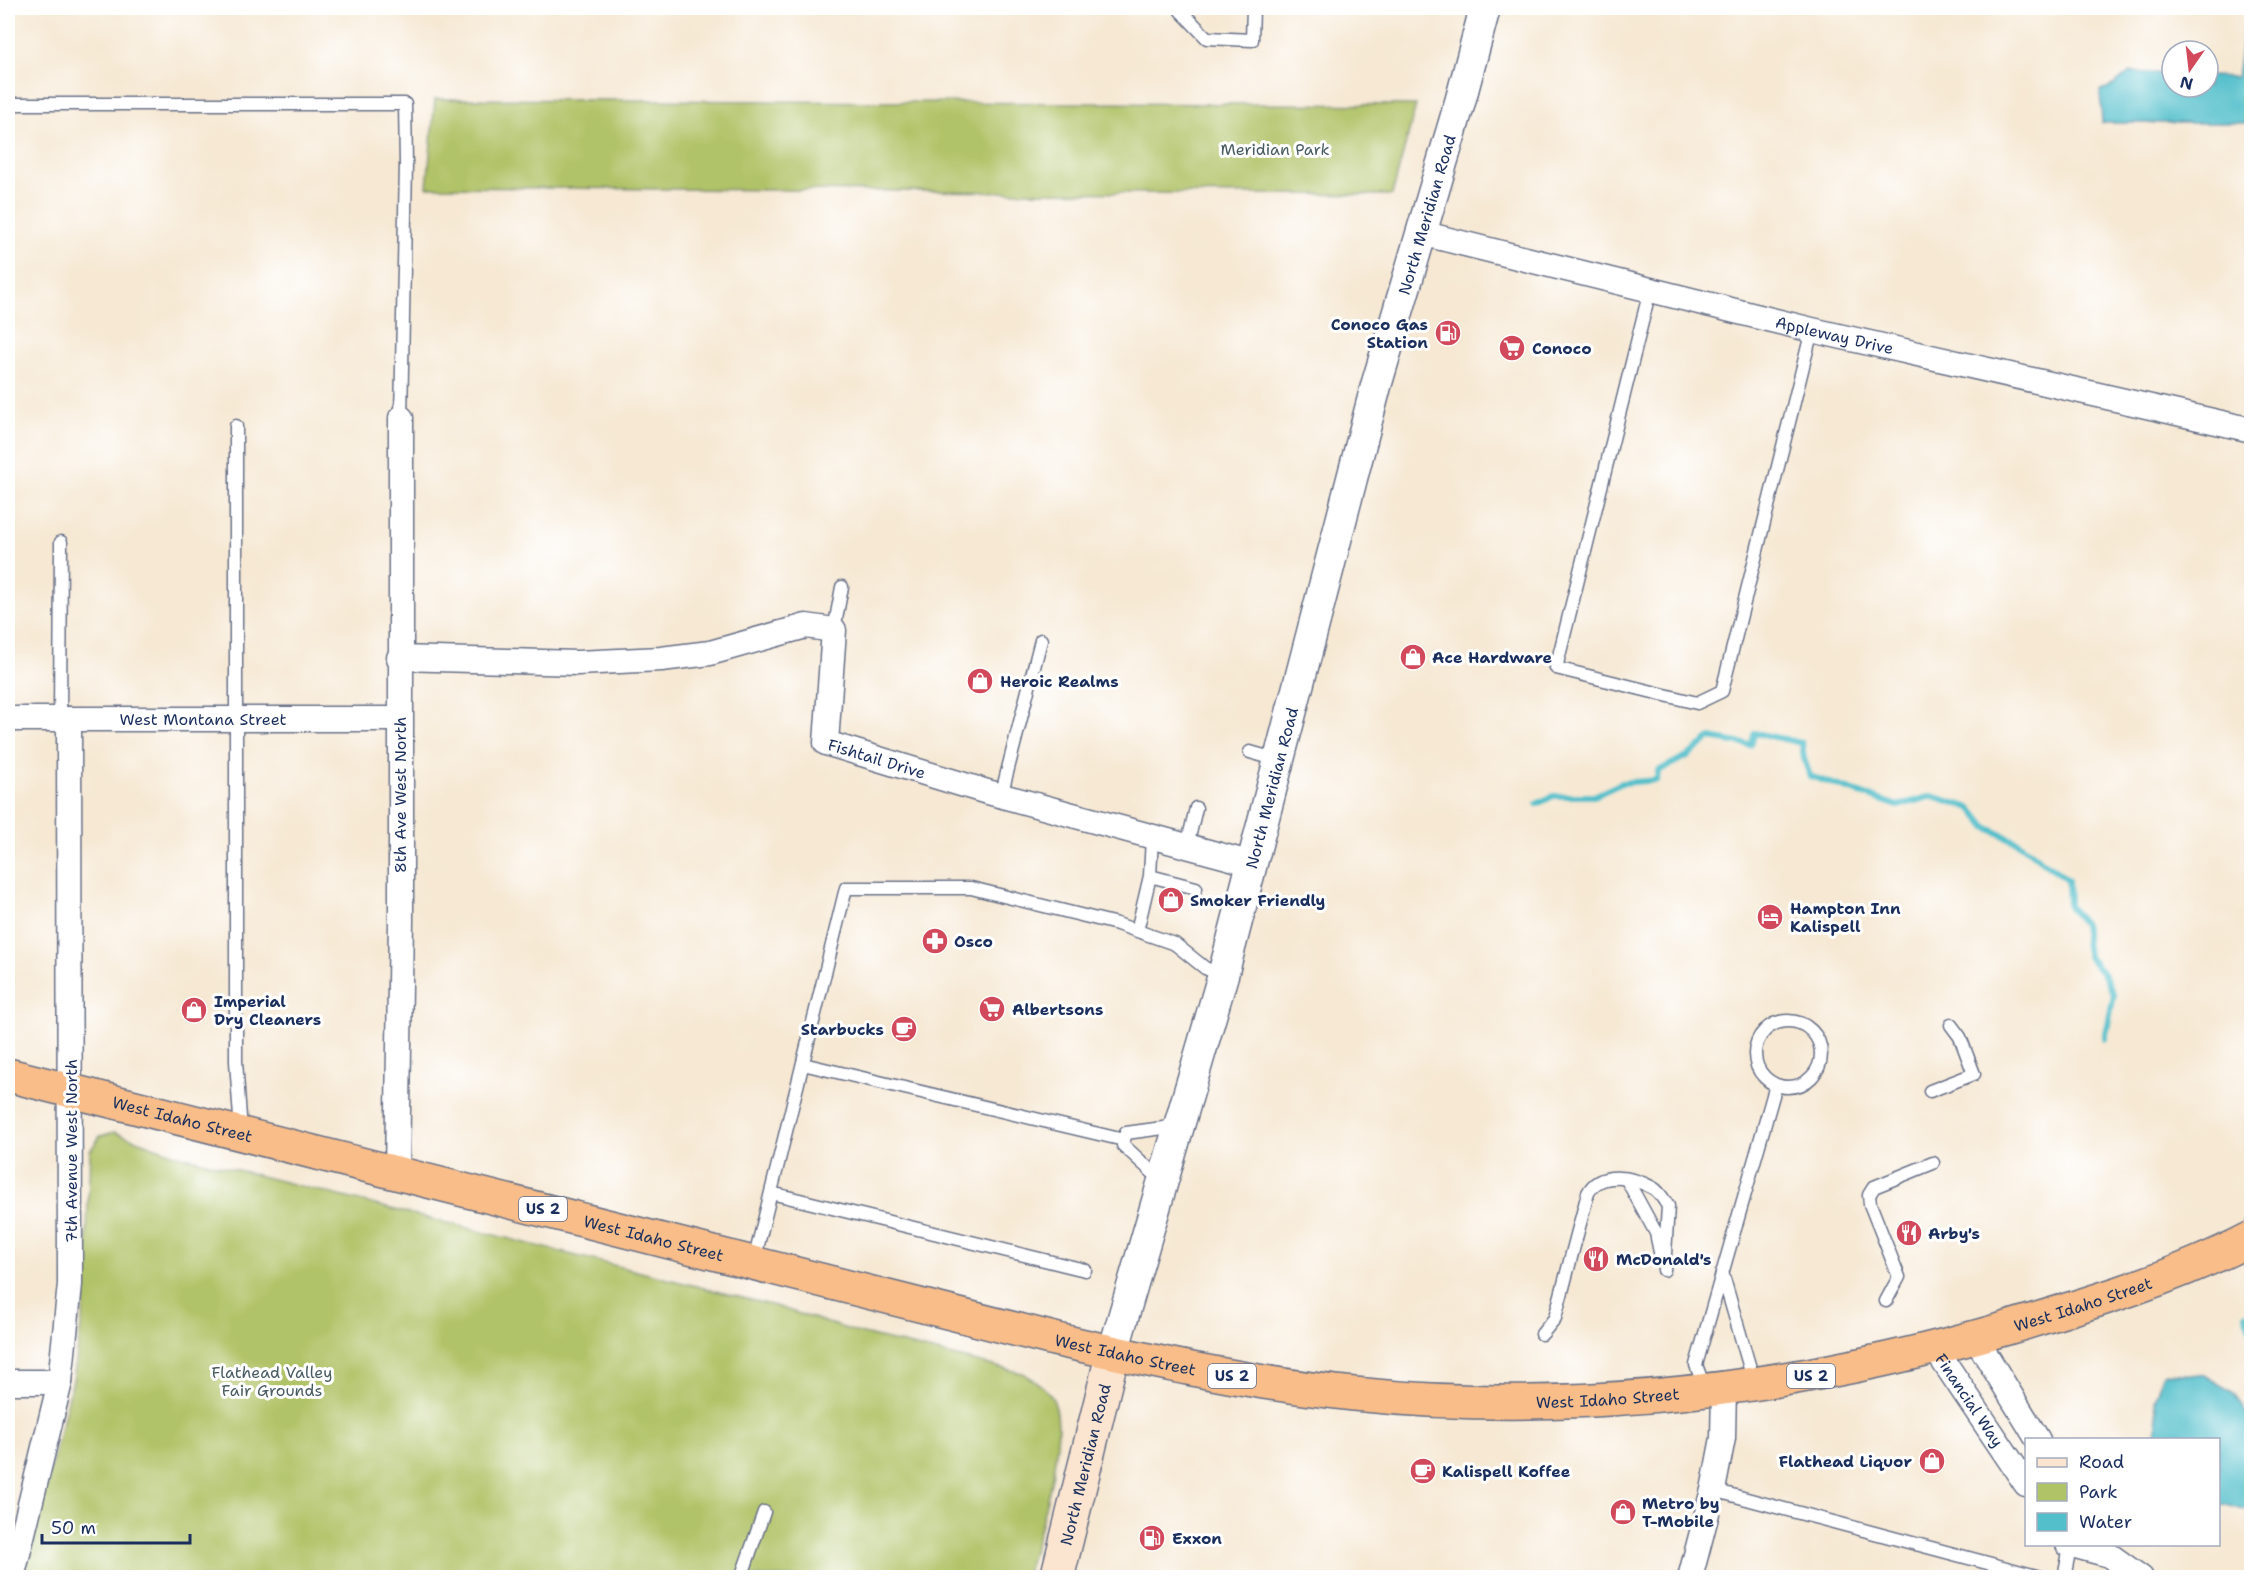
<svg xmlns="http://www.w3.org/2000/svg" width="2259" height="1585" font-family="'Shantell Sans',sans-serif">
<rect width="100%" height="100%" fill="#fff"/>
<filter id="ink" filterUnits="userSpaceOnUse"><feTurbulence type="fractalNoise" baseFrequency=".0167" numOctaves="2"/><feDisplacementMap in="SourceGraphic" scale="12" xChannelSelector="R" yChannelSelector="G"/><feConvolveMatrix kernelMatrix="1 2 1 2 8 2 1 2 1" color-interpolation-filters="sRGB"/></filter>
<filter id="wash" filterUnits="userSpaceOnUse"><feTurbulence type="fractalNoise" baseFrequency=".008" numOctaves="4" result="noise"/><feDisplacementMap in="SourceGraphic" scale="24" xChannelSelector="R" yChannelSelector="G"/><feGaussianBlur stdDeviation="1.35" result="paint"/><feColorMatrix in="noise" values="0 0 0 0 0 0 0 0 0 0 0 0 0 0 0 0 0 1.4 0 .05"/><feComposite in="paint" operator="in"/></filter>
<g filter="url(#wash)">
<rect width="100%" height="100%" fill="#f6e8d3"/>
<!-- green -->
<path fill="#b1c367" stroke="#667962" stroke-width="1.5" d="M435 99 1416 105 1392 195 427 187Z
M114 1132 178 1155 775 1306 859 1333 1022 1373C1032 1379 1044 1386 1051 1396 1073 1428 1036 1539 1026 1577L23 1578 73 1380 84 1306 90 1151 100 1136Z"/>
<!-- water -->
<path fill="#52bfcb" stroke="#367794" stroke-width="1.5" d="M2243 36 2251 37V123H2102L2100 91 2115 84 2130 72 2172 74V87H2208V76L2237 77Z
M2163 1373 2204 1375 2234 1393 2251 1423V1492L2246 1511 2219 1503 2218 1440 2154 1439 2157 1426 2155 1399Z"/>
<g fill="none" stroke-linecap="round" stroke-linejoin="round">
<!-- stream -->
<path stroke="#52bfcb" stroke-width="6" d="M1537 804 1553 796H1594L1622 783 1657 780 1658 771 1689 755 1710 738 1750 745 1755 733 1802 743 1804 759 1810 776 1898 806 1932 796 1971 808 1986 827 2017 842 2068 880 2069 906 2084 924 2088 956 2104 975 2114 995 2105 1039
M2245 1314 2252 1334"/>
</g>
</g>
<g filter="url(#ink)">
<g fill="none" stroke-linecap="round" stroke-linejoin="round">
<defs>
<path id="service" d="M1181 11 1207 38 1252 40 1253 8
M8 104H405L406 164 401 418
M1650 290 1556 668 1697 703 1722 691 1812 330
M236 426V1061L241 1132
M834 630 842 587
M60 719 61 542
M1250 752 1278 760
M1001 796 1041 640
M1187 846 1196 808
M1150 876 1196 888
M1137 931 1150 876 1152 837
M1755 1054a33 33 0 1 1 66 0a33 33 0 1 1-66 0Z
M803 1064 1124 1140 1126 1133 1178 1126
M1930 1091 1974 1074 1960 1037 1951 1025
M1123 1145 1162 1181
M1627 1180 1656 1233 1661 1257
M771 1193 1085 1270
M754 1261 846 888H971L1117 924 1175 944 1205 968 1222 975
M1722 1272 1754 1382
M1886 1301 1899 1277 1870 1204 1869 1195 1874 1187 1933 1163
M1542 1334 1555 1318 1588 1193C1600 1170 1633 1177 1653 1188 1659 1191 1664 1200 1668 1206L1664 1270
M1705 1389 1696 1365 1776 1085
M1713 1490 2044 1578
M741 1578 764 1512
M2064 1578 2070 1547"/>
<g id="minor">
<path id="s1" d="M1421 233 1812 330 2252 430"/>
<path id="s2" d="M399 658 577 663 661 659 710 653 806 626 834 630 826 743 984 791 1253 864"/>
<path id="s3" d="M8 719H399"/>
<path d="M397 1172 401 921V418"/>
<path d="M1975 1337 2038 1440"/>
<path id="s4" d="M1934 1347 2026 1484"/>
<path d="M8 1382H60"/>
<path d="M2068 1544 2109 1555 2141 1578"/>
<path d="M12 1578 60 1382 70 1284 69 719"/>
<path d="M1690 1578 1713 1490 1723 1438 1724 1388"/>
</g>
<g id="tertiary">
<path id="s5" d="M1113 1352 1223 975 1376 386 1460 102 1485 8"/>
</g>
<g id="secondary">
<path id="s6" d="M1057 1578 1113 1352"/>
</g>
<g id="trunk">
<path id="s7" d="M8 1075 1058 1340C1155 1362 1254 1384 1354 1394 1573 1417 1792 1390 2004 1329 2088 1304 2173 1279 2252 1238"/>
</g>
</defs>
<!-- service casing -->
<use href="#service" stroke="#687087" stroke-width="15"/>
<!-- minor casing -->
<use href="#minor" stroke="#687087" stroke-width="27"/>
<!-- tertiary casing -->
<use href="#tertiary" stroke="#687087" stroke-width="33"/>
<!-- secondary casing -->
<use href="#secondary" stroke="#687087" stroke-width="36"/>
<!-- trunk casing -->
<use href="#trunk" stroke="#687087" stroke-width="36"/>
<!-- service -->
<use href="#service" stroke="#fff" stroke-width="12"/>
<!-- minor -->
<use href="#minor" stroke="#fff" stroke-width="24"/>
<!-- tertiary -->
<use href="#tertiary" stroke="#fff" stroke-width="30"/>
<!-- secondary -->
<use href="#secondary" stroke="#fce5d0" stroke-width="33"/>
<!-- trunk -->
<use href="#trunk" stroke="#f8bd89" stroke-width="33"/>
</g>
</g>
<!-- icons -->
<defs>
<symbol id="fuel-disc" viewBox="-11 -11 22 22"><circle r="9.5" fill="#d1495b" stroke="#fff"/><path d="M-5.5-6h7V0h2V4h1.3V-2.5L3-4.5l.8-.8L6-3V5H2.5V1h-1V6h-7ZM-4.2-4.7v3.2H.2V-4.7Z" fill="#fff"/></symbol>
<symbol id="supermarket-disc" viewBox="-11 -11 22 22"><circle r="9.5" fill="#d1495b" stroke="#fff"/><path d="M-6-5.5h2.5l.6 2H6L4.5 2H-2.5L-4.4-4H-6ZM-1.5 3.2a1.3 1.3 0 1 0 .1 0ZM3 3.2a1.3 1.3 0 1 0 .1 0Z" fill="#fff"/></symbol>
<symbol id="shop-disc" viewBox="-11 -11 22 22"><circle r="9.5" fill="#d1495b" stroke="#fff"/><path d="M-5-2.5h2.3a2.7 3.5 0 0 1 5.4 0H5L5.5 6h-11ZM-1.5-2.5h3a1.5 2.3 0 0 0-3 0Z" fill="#fff"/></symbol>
<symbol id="hotel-disc" viewBox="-11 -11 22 22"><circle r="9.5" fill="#d1495b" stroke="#fff"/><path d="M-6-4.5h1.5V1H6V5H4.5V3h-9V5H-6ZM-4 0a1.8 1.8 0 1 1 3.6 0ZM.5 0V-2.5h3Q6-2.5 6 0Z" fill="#fff"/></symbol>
<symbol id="pharmacy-disc" viewBox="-11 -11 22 22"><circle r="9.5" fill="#d1495b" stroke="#fff"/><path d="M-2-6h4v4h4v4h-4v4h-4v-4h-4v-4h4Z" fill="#fff"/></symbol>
<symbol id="cafe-disc" viewBox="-11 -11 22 22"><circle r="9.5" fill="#d1495b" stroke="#fff"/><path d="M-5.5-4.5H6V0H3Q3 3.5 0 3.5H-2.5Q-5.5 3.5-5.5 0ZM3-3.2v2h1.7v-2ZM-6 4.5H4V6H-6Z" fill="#fff"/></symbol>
<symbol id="restaurant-disc" viewBox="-11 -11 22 22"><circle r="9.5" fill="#d1495b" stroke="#fff"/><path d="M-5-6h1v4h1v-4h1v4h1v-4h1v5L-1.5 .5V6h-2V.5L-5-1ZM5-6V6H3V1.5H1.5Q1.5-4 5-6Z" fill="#fff"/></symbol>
</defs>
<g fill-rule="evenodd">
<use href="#fuel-disc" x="1433" y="318" width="30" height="30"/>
<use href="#supermarket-disc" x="1497" y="333" width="30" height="30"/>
<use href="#shop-disc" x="1398" y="642" width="30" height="30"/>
<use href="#shop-disc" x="965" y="666" width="30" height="30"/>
<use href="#shop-disc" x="1156" y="885" width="30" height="30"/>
<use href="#hotel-disc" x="1755" y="902" width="30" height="30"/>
<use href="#pharmacy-disc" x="920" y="926" width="30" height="30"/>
<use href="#supermarket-disc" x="977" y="994" width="30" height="30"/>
<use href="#shop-disc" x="179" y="995" width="30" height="30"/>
<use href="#cafe-disc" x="889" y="1014" width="30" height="30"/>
<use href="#restaurant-disc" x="1894" y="1218" width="30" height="30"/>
<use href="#restaurant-disc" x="1581" y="1244" width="30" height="30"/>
<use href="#shop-disc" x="1917" y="1446" width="30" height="30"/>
<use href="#cafe-disc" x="1408" y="1456" width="30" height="30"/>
<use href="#shop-disc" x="1608" y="1497" width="30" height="30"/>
<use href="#fuel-disc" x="1137" y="1523" width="30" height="30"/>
</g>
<g text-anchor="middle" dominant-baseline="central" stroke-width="6" stroke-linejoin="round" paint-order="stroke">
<!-- shield labels -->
<g fill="#fff" stroke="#5f6d8e" stroke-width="1.5">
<rect x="519" y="1197" width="48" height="24" rx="4.5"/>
<rect x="1208" y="1364" width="48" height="24" rx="4.5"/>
<rect x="1787" y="1364" width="48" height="24" rx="4.5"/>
</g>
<g font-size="15" font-weight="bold" fill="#1b2f5e">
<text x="543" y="1209">US 2</text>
<text x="1232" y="1376">US 2</text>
<text x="1811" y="1376">US 2</text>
</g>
<!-- park labels -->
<g font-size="16" fill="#485b61" stroke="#fff">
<text x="1275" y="149">Meridian Park</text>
<text x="272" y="1372">Flathead Valley<tspan x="272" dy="18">Fair Grounds</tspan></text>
</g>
<!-- street labels -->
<g font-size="16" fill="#1b2f5e" stroke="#fff">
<text stroke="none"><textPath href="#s5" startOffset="1180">North Meridian Road</textPath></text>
<text stroke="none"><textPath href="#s1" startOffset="426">Appleway Drive</textPath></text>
<text stroke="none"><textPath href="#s3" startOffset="195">West Montana Street</textPath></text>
<text stroke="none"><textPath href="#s2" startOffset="606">Fishtail Drive</textPath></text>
<text stroke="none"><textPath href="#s5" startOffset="586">North Meridian Road</textPath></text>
<text transform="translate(400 795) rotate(-90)">8th Ave West North</text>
<text stroke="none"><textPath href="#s7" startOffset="180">West Idaho Street</textPath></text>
<text transform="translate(71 1151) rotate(-90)">7th Avenue West North</text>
<text stroke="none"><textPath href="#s7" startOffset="666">West Idaho Street</textPath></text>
<text stroke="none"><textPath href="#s7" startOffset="2124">West Idaho Street</textPath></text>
<text stroke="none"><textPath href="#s7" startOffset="1152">West Idaho Street</textPath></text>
<text stroke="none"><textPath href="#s7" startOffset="1638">West Idaho Street</textPath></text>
<text stroke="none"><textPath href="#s4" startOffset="64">Financial Way</textPath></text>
<text stroke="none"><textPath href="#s6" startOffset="117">North Meridian Road</textPath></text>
</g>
<!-- poi labels -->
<g font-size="16" font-weight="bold" fill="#1b2f5e" stroke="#fff" text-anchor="start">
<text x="1428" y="324" text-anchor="end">Conoco Gas<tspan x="1428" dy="18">Station</tspan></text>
<text x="1532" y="348">Conoco</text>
<text x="1432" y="657">Ace Hardware</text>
<text x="1000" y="681">Heroic Realms</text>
<text x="1190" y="900">Smoker Friendly</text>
<text x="1790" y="908">Hampton Inn<tspan x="1790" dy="18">Kalispell</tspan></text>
<text x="954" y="941">Osco</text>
<text x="214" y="1001">Imperial<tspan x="214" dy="18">Dry Cleaners</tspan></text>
<text x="1012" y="1009">Albertsons</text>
<text x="884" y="1029" text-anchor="end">Starbucks</text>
<text x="1928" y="1233">Arby's</text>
<text x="1616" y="1259">McDonald's</text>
<text x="1912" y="1461" text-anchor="end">Flathead Liquor</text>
<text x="1442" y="1471">Kalispell Koffee</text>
<text x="1642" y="1503">Metro by<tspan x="1642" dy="18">T-Mobile</tspan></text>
<text x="1172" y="1538">Exxon</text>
</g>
</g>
<!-- margin -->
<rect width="2259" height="1585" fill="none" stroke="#fff" stroke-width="30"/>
<!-- legend -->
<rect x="2025" y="1438" width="195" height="108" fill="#ffffff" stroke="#a4acbf" stroke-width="1.5"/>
<rect x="2037" y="1458" width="30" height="9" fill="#fce5d0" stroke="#a4acbf" stroke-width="1.5"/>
<text x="2079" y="1468" font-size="18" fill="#1b2f5e">Road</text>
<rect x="2037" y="1483" width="30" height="18" fill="#b1c367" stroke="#a4acbf" stroke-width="1.5"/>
<text x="2079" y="1498" font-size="18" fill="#1b2f5e">Park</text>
<rect x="2037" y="1513" width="30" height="18" fill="#52bfcb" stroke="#a4acbf" stroke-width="1.5"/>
<text x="2079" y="1528" font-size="18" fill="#1b2f5e">Water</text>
<!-- north arrow -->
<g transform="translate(2190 69) rotate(194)"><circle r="28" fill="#ffffff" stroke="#a4acbf" stroke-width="1.5"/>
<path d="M0-4.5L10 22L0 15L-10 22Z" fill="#d1495b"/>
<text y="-9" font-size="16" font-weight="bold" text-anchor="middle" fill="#1b2f5e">N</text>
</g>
<!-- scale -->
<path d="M42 1534v9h148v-9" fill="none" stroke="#1b2f5e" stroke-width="3"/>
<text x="51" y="1534" font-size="18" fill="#1b2f5e" stroke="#ffffff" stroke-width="4.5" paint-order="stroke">50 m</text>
</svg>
